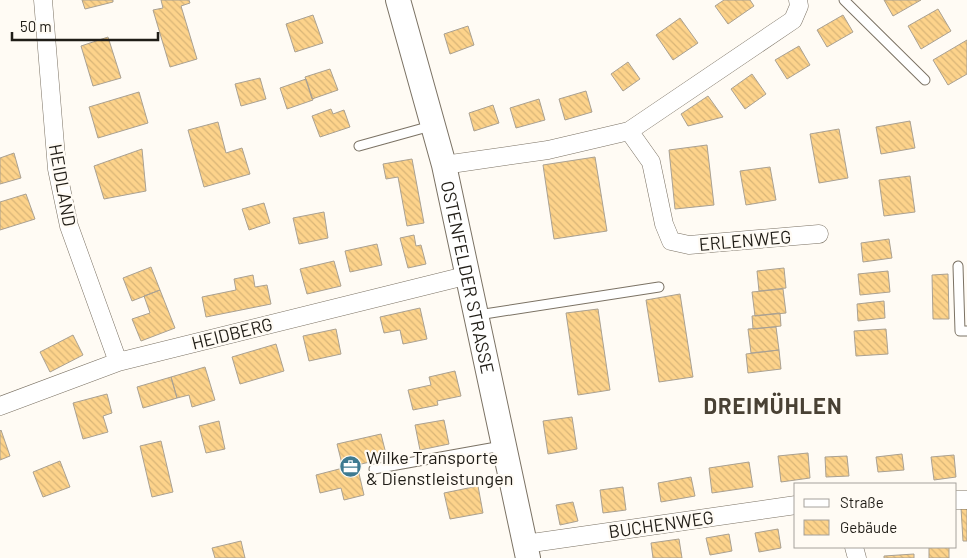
<svg xmlns="http://www.w3.org/2000/svg" width="967" height="558" font-family="Barlow,sans-serif">
<defs>
<pattern id="building-back-hatch" width="6" height="6" patternUnits="userSpaceOnUse" patternTransform="scale(1.25)"><rect width="6" height="6" fill="#fdd38b"/><path d="M-1 5l2 2M0 0l6 6M5-1l2 2" fill="none" stroke="#d9b577"/></pattern>
</defs>
<rect width="100%" height="100%" fill="#fffbf4"/>
<!-- building -->
<path fill="url(#building-back-hatch)" stroke="#aaa192" d="M82 0H113V2L85 9Z
M161 0H189L190 3 181 6 197 59 170 67 153 10 163 8Z
M724 0H750L754 6 728 24 715 6Z
M884 0H921L893 16Z
M938 9 951 31 921 49 908 26Z
M313 15 323 43 295 52 286 24Z
M843 15 853 32 827 47 817 30Z
M680 18 698 43 673 60 656 35Z
M468 26 474 45 450 54 444 34Z
M108 37 121 78 93 86 81 46Z
M967 40V74L948 85 933 60Z
M799 46 810 65 787 79 775 60Z
M628 62 640 79 623 91 611 74Z
M330 69 338 90 312 99 305 77Z
M752 74 766 94 745 109 731 89Z
M260 78 266 99 241 106 235 84Z
M306 79 313 100 287 109 280 88Z
M586 91 592 112 565 120 559 99Z
M139 92 148 123 98 138 89 107Z
M708 96 723 117 688 126 681 114Z
M539 99 545 120 516 128 510 108Z
M493 105 499 123 474 131 469 113Z
M331 109 333 114 344 110 350 127 320 137 312 116Z
M910 121 915 148 881 154 876 127Z
M218 122 226 153 242 148 250 174 204 187 188 130Z
M839 129 848 178 819 183 810 134Z
M707 145 714 205 675 209 669 150Z
M142 149 146 191 104 199 94 166Z
M14 153 21 178 0 184V158Z
M595 157 607 231 554 239 543 165Z
M412 159 424 223 407 226 398 177 386 179 383 164Z
M770 167 776 200 746 205 740 171Z
M910 176 915 212 884 216 879 180Z
M26 194 35 219 0 230V202Z
M264 203 270 223 249 230 242 209Z
M324 212 328 238 299 244 293 218Z
M414 235 416 246 421 245 426 264 408 268 400 238Z
M889 239 892 258 863 262 861 243Z
M377 244 382 265 350 272 345 251Z
M334 261 341 286 307 294 300 269Z
M151 267 160 290 132 301 123 278Z
M784 268 786 288 759 291 757 271Z
M888 271 890 292 860 295 858 274Z
M948 274 949 319H933L932 275Z
M253 275 255 287 267 285 271 304 206 317 202 297 236 290 234 279Z
M783 289 786 313 755 316 752 292Z
M160 290 175 328 141 341 132 319 150 313 144 296Z
M680 294 693 377 659 382 646 300Z
M884 301 885 318 858 321 857 304Z
M420 308 427 339 403 344 400 330 384 333 380 317Z
M598 309 610 390 578 395 566 313Z
M780 313 781 326 753 329 752 316Z
M776 327 779 350 751 353 748 329Z
M336 329 341 354 309 361 303 336Z
M886 329 888 354 856 356 854 331Z
M73 335 83 355 50 372 40 352Z
M276 344 284 371 240 384 232 357Z
M779 350 781 369 748 373 746 354Z
M205 367 215 400 192 407 189 395 177 398 171 377Z
M455 371 461 396 437 401 438 405 413 410 408 390 431 385 429 377Z
M171 377 177 398 143 408 137 387Z
M107 394 112 413 103 416 108 432 83 439 73 403Z
M572 417 577 449 548 454 543 421Z
M444 420 449 444 420 450 415 425Z
M219 421 225 449 206 453 199 426Z
M1 430 10 456 0 460V431Z
M381 434 387 458 357 465 364 495 344 500 341 488 320 493 316 475 343 468 337 444Z
M161 441 173 492 152 497 140 446Z
M808 453 810 478 781 482 778 456Z
M902 454 904 470 878 472 876 457Z
M954 455 956 477 934 480 931 457Z
M847 456 849 476 826 477 825 457Z
M60 461 70 487 43 497 33 472Z
M749 462 753 487 712 493 709 468Z
M691 477 695 496 661 502 658 483Z
M478 486 483 513 450 519 444 493Z
M623 487 626 510 603 513 600 490Z
M573 502 578 521 560 525 556 505Z
M961 508H967V541H963Z
M778 529 781 548 759 552 755 533Z
M729 534 732 551 710 555 706 538Z
M679 539 682 558H653L651 543Z
M241 541 245 558H215L212 548Z
M929 547H949V558H929Z
M914 554V558H884V556Z"/>
<g fill="none" stroke-linecap="round" stroke-linejoin="round">
<defs>
<path id="lane" d="M844 0 925 80
M359 146 431 126
M958 266 960 331H967
M478 315 659 287
M374 469 502 446"/>
<path id="street" d="M43 0 57 169 69 226 118 362
M629 131 651 162 664 224 671 241 689 245 819 234
M444 165 548 150 629 131 793 20 799 6 798 0
M0 406 118 362 469 275
M956 500H967
M525 544 796 505
M854 547 857 558"/>
<g id="secondary">
<path id="s1" d="M398 0 444 165 528 558"/>
</g>
</defs>
<!-- lane casing -->
<use href="#lane" stroke="#7b7264" stroke-width="11"/>
<!-- street casing -->
<use href="#street" stroke="#7b7264" stroke-width="19"/>
<!-- secondary casing -->
<use href="#secondary" stroke="#7b7264" stroke-width="26"/>
<!-- lane -->
<use href="#lane" stroke="#fff" stroke-width="9"/>
<!-- street -->
<use href="#street" stroke="#fff" stroke-width="18"/>
<!-- secondary -->
<use href="#secondary" stroke="#fff" stroke-width="24"/>
</g>
<!-- icons -->
<defs>
<symbol id="office-disc" viewBox="-11 -11 22 22"><circle r="9.5" fill="#3e7a91" stroke="#fffbf4"/><path d="M-6-3h4V-5.5h4V-3h4V5H-6ZM-1-4.5V-3h2v-1.5ZM-6 0V1H6V0Z" fill="#fff"/></symbol>
</defs>
<g fill-rule="evenodd">
<use href="#office-disc" x="338" y="454" width="25" height="25"/>
</g>
<g text-anchor="middle" dominant-baseline="central" stroke-width="4.5" stroke-linejoin="round" paint-order="stroke">
<!-- street labels -->
<g font-size="18" fill="#201d17" stroke="#fffbf4">
<text transform="translate(63 185) rotate(80)">HEIDLAND</text>
<text transform="translate(745 240) rotate(-5)">ERLENWEG</text>
<text stroke="none"><textPath href="#s1" startOffset="286">OSTENFELDER STRASSE</textPath></text>
<text transform="translate(232 333) rotate(-14)">HEIDBERG</text>
<text transform="translate(661 524) rotate(-8)">BUCHENWEG</text>
</g>
<!-- poi labels -->
<g font-size="18" fill="#201d17" stroke="#fffbf4" text-anchor="start">
<text x="366" y="457">Wilke Transporte<tspan x="366" dy="21">&amp; Dienstleistungen</tspan></text>
</g>
<!-- district labels -->
<g font-size="22" font-weight="bold" letter-spacing="1" fill="#494134" stroke="#fffbf4">
<text x="773" y="405">DREIMÜHLEN</text>
</g>
</g>
<!-- legend -->
<rect x="794" y="483" width="162" height="65" fill="#fffbf4" stroke="#a6a29c"/>
<rect x="804" y="499" width="25" height="8" fill="#ffffff" stroke="#a6a29c"/>
<text x="840" y="508" font-size="15" fill="#201d17">Straße</text>
<rect x="804" y="520" width="25" height="15" fill="url(#building-back-hatch)" stroke="#a6a29c"/>
<text x="840" y="533" font-size="15" fill="#201d17">Gebäude</text>
<!-- scale -->
<path d="M12 32v8h146v-8" fill="none" stroke="#201d17" stroke-width="2.5"/>
<text x="20" y="32" font-size="15" fill="#201d17" stroke="#fffbf4" stroke-width="4" paint-order="stroke">50 m</text>
</svg>
